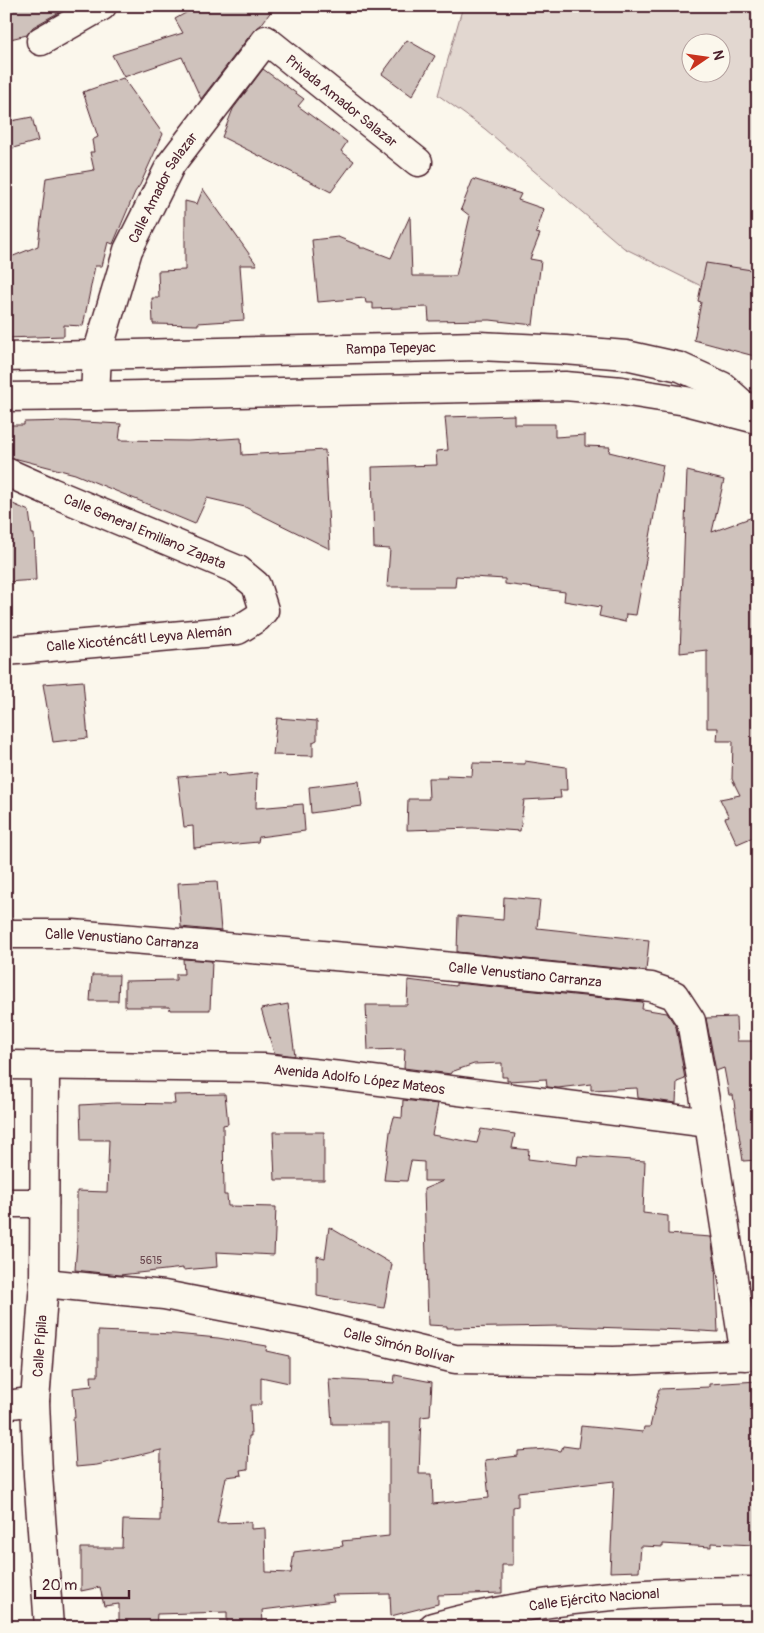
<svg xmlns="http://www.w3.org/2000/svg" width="764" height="1633" font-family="Pangolin,sans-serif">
<rect width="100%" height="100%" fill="#fbf7ec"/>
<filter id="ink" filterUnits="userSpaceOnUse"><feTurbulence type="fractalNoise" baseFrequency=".02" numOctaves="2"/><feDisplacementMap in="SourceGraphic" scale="10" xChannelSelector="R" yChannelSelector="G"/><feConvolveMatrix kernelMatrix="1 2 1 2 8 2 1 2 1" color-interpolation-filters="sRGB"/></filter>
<g filter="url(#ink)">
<!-- green -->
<path fill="#e2d7d0" stroke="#967b7e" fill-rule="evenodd" d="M463 6H758V314L624 248 485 129 438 95ZM692 42H722V72H692Z"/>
<!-- building -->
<path fill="#cfc2bc" stroke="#4a1f2b" d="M6 6H70L33 27 27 35 6 40Z
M198 6H275L261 25 254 30 201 99 182 57 124 77 112 55 183 33 175 19Z
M407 40 435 56 412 96 382 74Z
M263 69 304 99 298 106 347 142 341 151 354 161 331 192 222 137 233 109Z
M123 78 163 134 140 185 135 192 113 244 108 242 102 266H95L83 326 64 325V336L6 338V259L38 246 46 178 94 170 90 152H94L92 140 98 137 83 92Z
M32 117 38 141 6 150V122Z
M473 179 521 194 518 200 544 209 536 233 540 234 530 259 541 261 533 325 490 320 429 321 428 307 373 309V303H366L365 298 318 302 312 240 338 237 360 246V248H365L391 258 410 216 412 276H456L470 216 461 209Z
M203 189 257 265H240L244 320 198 323V325L153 324 152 298H159L158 271 185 270V201L197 204Z
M706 263 758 271V357L694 340 701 302 698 301Z
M514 415V424H555V437L585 435V446L610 447 609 452 663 465 636 615 626 614 625 622 599 616 601 607 564 601 565 592 505 584V579L456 576 455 587H387L390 549 374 548 372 467 437 465 436 451 448 450 445 417Z
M66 421 121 424 119 440 188 441 241 438 242 455 325 450 330 549 245 507 207 498 195 524 75 474 6 456V425H24V422Z
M687 471 724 480 712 532 758 515V835L737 844 725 818 729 817 720 799 740 795 732 779 733 741H717L718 728H707V650L680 653Z
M6 501 29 511 32 534H34L36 580 6 582Z
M83 681 88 738 53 742 43 684Z
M277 718 317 721V740L313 742V756L273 755Z
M525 761 566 767 567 790H560L561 798 524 800 520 831 473 828 407 830 408 799H429L428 778H447L446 775 472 776 473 763 525 764Z
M226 773 227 776 257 773 256 808 303 804 305 831 259 837 258 842 194 848 193 826 184 827 178 777Z
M359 781 362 806 311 813 309 787Z
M217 881 221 931 181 927 178 883Z
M504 897 540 900 537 928 649 940 646 971 457 952 458 916 503 920Z
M183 959 212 961 210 1010H170L169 1007H125V981L176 980V974H184Z
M92 975H119L118 1001H90Z
M408 980 456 986V983L643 1002 642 1009 667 1013 676 1027 685 1079 677 1082 676 1103 638 1098 637 1088 591 1090V1084L558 1088 547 1087 546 1079 507 1081V1077H502V1063L474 1064 451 1072V1074L404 1068 405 1049 368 1050 366 1005H407Z
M288 1004 295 1056 274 1053 261 1009Z
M736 1017 737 1041H758V1160L743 1161 733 1095H729L724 1068 716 1071 706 1018Z
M225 1094 228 1124 223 1125 224 1195H227L228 1206 276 1207 274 1255 216 1252 217 1267 183 1270V1268L120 1275 75 1270 77 1243V1191L107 1192 109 1140H81L80 1105 116 1103 175 1104 174 1095Z
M403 1100 438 1104 432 1135 477 1143 481 1129 515 1134 512 1148 529 1150 528 1159 577 1165 578 1156 645 1161 643 1213 668 1216V1234L711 1237 715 1265 718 1332 685 1330 560 1326 447 1328V1326L428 1325 424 1189 443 1181H424V1162L411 1161 407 1181 384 1180 390 1132 394 1117 402 1118Z
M273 1132H324V1180H275Z
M329 1227 392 1264 384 1308 317 1296V1256L325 1258Z
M98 1331 175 1334 218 1338 267 1346 266 1351 289 1356V1383L261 1377V1405H250L251 1436H249L248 1469 241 1470 242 1475 226 1477 217 1523 251 1522V1529L265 1528 266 1572 291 1573 294 1552 343 1546 342 1541 389 1536V1424H332L329 1379 394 1383 395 1375 432 1382 430 1416 421 1417 419 1474H432L433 1504 489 1498 485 1460 518 1456V1451L548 1449 561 1451 563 1446 578 1448 581 1426 643 1432 644 1427H650L659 1389 709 1387V1384L758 1381V1514L755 1545 711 1543V1547L663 1544V1547L641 1546 639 1571 610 1572 614 1481 518 1492V1506L513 1507V1565H502V1593L438 1595V1604L391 1616 390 1594 332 1595 334 1601 262 1610 263 1622 252 1623V1627H227V1612L157 1614 156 1627H119V1604L104 1606 100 1587 81 1591V1548H122L123 1520 160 1521 161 1450 97 1465 76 1467 73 1418H75L73 1388 92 1386 91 1376H98Z"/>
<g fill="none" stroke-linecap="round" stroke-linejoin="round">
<defs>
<g id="street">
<path d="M41 41 102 6"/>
<path id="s1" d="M95 396 97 354 128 250 171 164 266 40 418 162"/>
<path id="s2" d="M6 472 51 492 238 570 256 585 264 610 257 618 238 630 6 651"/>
<path id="s3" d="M6 934H73L393 961 651 987 674 995 691 1021 709 1123 745 1356"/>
<path id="s4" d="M6 1065 264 1068 341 1076 709 1123"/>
<path d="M45 1065 44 1283 35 1401 38 1475 49 1627"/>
<path d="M6 1203H44"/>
<path id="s5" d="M44 1283 164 1295 304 1322 455 1359 614 1361 758 1355"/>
<path d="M6 1405 35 1401"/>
<path id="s6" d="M433 1627C539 1597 649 1591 758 1591"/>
</g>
<g id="secondary">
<path id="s7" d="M6 357 479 346 565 350 626 355 680 367 722 386 758 418"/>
<path d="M6 397 95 396 565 386 622 391 686 401 756 419"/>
</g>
</defs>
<!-- street casing -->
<use href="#street" stroke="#4a1f2b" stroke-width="31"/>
<!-- secondary casing -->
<use href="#secondary" stroke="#4a1f2b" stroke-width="31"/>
<!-- street -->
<use href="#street" stroke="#fbf7ec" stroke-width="28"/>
<!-- secondary -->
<use href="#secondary" stroke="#fbf7ec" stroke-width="28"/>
</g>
</g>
<g text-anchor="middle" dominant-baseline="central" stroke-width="4" stroke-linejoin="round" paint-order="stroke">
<!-- number labels -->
<g font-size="11" fill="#6b484f">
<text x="151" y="1260">5615</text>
</g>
<!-- street labels -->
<g font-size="14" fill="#4a1f2b" stroke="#fbf7ec">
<text stroke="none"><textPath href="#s1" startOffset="500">Privada Amador Salazar</textPath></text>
<text stroke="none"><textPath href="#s1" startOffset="222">Calle Amador Salazar</textPath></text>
<text stroke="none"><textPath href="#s7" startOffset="385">Rampa Tepeyac</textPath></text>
<text stroke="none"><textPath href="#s2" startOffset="151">Calle General Emiliano Zapata</textPath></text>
<text transform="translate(139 639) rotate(-5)">Calle Xicoténcátl Leyva Alemán</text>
<text stroke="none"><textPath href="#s3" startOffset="116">Calle Venustiano Carranza</textPath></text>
<text stroke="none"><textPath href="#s3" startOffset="521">Calle Venustiano Carranza</textPath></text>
<text stroke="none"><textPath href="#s4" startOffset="354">Avenida Adolfo López Mateos</textPath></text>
<text stroke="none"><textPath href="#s5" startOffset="361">Calle Simón Bolívar</textPath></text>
<text transform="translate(40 1346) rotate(-86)">Calle Pípila</text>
<text stroke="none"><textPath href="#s6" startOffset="164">Calle Ejército Nacional</textPath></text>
</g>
</g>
<!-- margin -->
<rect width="764" height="1633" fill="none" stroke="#fbf7ec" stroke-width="25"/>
<rect x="12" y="12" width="739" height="1608" fill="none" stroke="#4a1f2b" stroke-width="2" filter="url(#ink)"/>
<!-- north arrow -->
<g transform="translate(706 58) rotate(77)"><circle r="24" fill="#fbf7ec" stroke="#b4a19f"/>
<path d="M0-4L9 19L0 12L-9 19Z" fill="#c8321e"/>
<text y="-8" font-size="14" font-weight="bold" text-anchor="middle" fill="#4a1f2b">N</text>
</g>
<!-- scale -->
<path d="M35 1590v8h94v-8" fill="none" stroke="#4a1f2b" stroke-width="2.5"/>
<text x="42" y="1590" font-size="15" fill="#4a1f2b" stroke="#fbf7ec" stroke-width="4" paint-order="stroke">20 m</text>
</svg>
